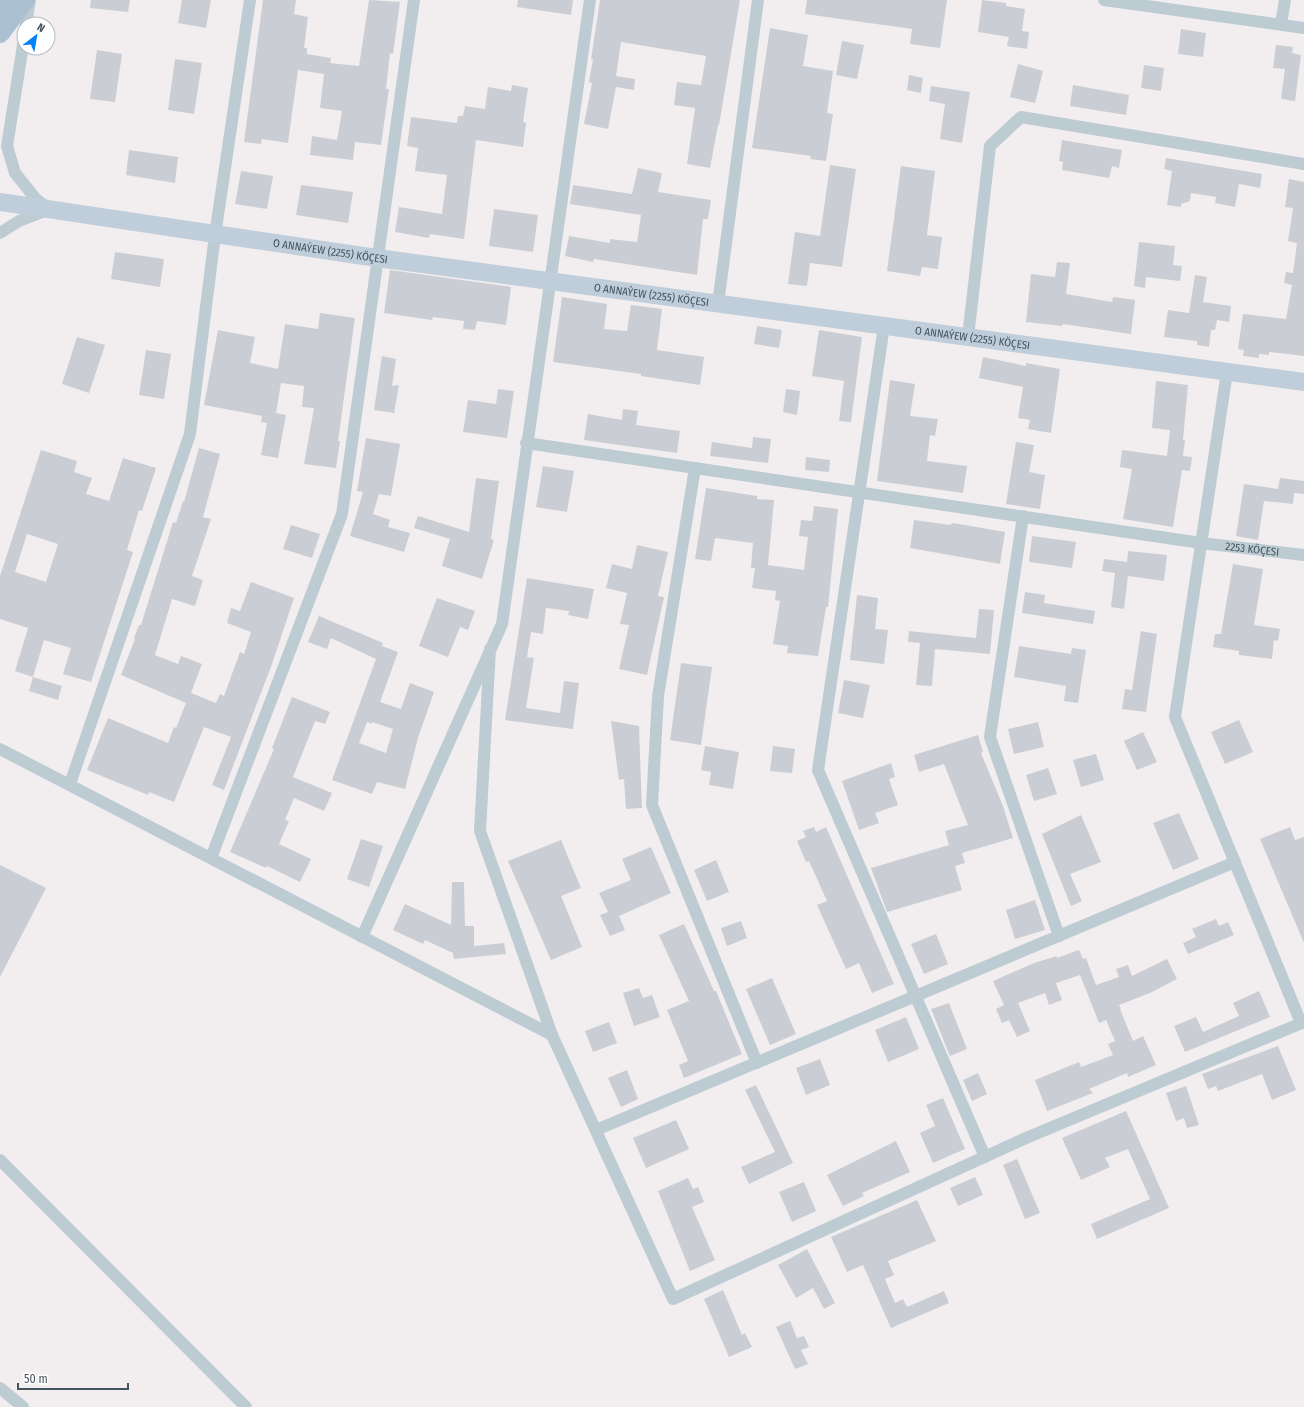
<svg xmlns="http://www.w3.org/2000/svg" width="1304" height="1407" font-family="'Fira Sans Condensed',sans-serif">
<rect width="100%" height="100%" fill="#f2eeef"/>
<!-- building -->
<path fill="#caced4" fill-rule="evenodd" d="M91 0H130L128 12 90 8Z
M182 0H211L206 28 178 23Z
M263 0H296L294 14 308 17 304 48H307V54L331 58 330 63 359 66 369 0 400 2 393 54 390 53 386 89H389L381 145 355 142 353 160 310 155 312 136 337 140 342 111 320 108 324 74 298 70 288 143 262 139 261 144 244 142Z
M518 0H573L571 15 517 7Z
M600 0H740L719 125H718L710 168 687 164 695 108 674 105 677 82 701 85 706 56 621 42 616 76 635 79 634 90 616 87 608 129 584 124 592 83 589 82 593 59H591Z
M807 0H947L940 48 910 44 912 29 805 14Z
M982 0 1006 3V6L1025 9 1022 31 1029 32 1027 49 1007 46 1009 37 978 32Z
M770 28 808 35 803 66 833 71 827 113 833 114 826 161 810 159 811 156 752 148Z
M1181 29 1206 33 1203 57 1178 54Z
M842 41 864 45 857 79 836 75Z
M1276 45 1293 47 1292 53 1301 55 1295 101 1281 99 1285 69 1273 68Z
M97 50 122 54 115 102 90 99Z
M175 59 202 63 194 114 168 110Z
M1018 64 1043 71 1035 103 1010 97Z
M1144 65 1164 68 1161 91 1141 88Z
M909 75 923 78 921 93 907 90Z
M512 85 528 88 523 122 526 123 523 147 476 140 464 239 430 234 429 238 395 232 399 207 442 214 447 175 415 171 418 148 407 146 411 117 457 123 458 116H463L465 106 485 109 488 87 511 91Z
M1073 85 1129 95 1126 115 1070 106Z
M931 86 970 92 962 143 940 139 945 104 929 101Z
M1062 140 1122 150 1119 168 1112 166 1109 178 1062 170 1063 162 1059 161Z
M129 150 178 157 175 183 126 175Z
M1166 158 1262 174 1260 188 1239 184 1235 207 1215 203 1216 197 1191 193 1190 201 1181 204V207L1167 205 1172 171 1164 169Z
M830 165 856 169 842 267 810 263 807 286 788 284 795 232 820 236Z
M901 166 935 171 927 235 942 237 938 269 922 267 920 276 887 271Z
M638 168 662 173 658 192 711 200 708 219H703L697 275 594 259 593 262 565 256 569 236 610 243V239L637 242 641 215 570 204 573 185 632 194Z
M241 171 273 176 267 209 235 204Z
M1289 179 1304 182V356L1269 352V355L1259 354V358L1243 356 1244 350 1238 349 1243 314 1286 319 1292 285 1284 283 1286 272 1293 273 1297 243 1288 241 1293 208 1285 207Z
M301 185 353 192 348 223 296 215Z
M494 209 538 215 533 252 489 246Z
M1139 242 1175 246 1173 265 1182 266 1180 281 1146 277 1145 288 1134 286Z
M115 252 164 259 160 287 111 279Z
M1057 262 1070 263 1066 294 1112 302 1113 297 1135 300 1131 334 1063 324 1062 326 1026 322 1031 274 1055 277Z
M390 270 511 287 506 325 477 321 475 330 463 329 464 321 433 317 432 320 384 313Z
M1195 275 1207 277 1203 302 1231 306 1229 322 1217 320 1215 330H1211L1209 347 1197 345V341L1164 337 1168 310 1189 313Z
M562 297 607 304 604 329 627 331 631 305 662 309 657 350 704 357 700 385 641 376V374L553 362Z
M320 313 355 318 338 441H340L336 468 304 464 314 408 302 407 304 386 281 383 276 413 286 415 278 458 261 455 267 423 261 422 262 416 204 405 218 330 255 337 250 363 278 369 285 324 318 329Z
M757 326 782 330 779 348 754 344Z
M819 330 862 337 851 422 839 421 844 381 812 376Z
M77 337 105 345 89 393 62 384Z
M146 350 171 354 164 399 139 395Z
M382 356 396 359 392 386 399 385 394 413 374 410Z
M983 357 1026 366V363L1060 369 1051 433 1028 429 1030 420 1018 418 1023 387 979 378Z
M890 380 915 384 910 416 938 419 935 436 930 435 927 461 967 466 963 493 877 481Z
M1156 381 1188 385 1183 440H1185L1183 456 1192 457 1190 471 1182 470 1173 527 1123 519 1132 469 1120 467 1122 450 1167 456 1170 430 1152 428Z
M498 389 514 391 507 438 463 432 468 400 496 404Z
M786 389 800 391 797 415 783 412Z
M623 409 638 411 636 425 680 431 677 453 584 440 588 414 622 420Z
M753 437 771 439 768 463 710 456 712 442 752 448Z
M366 438 400 444 391 496 379 494 373 514 390 520 388 527 410 533 404 552 350 536 363 492 357 491Z
M1016 442 1034 445 1029 472 1045 475 1040 509 1006 504Z
M199 448 220 454 203 517 211 519 192 576 203 580 195 606 172 599 155 655 178 664 181 656 202 664 191 693 216 703 220 694 224 696 240 652 244 654 251 632 227 623 231 608 240 611 251 582 294 598 272 664 224 790 212 785 231 737 204 727 174 802 149 792 148 795 87 770 108 718 168 743 174 727 176 728 186 703 121 675 135 639 134 638 139 625H141L173 522 176 523 183 501 184 502Z
M41 450 77 461 74 472 92 478 86 494 109 501 123 458 156 468 142 511 139 510 127 550 133 552 91 682 63 674 71 648 44 640 33 677 15 671 28 628 0 619V576ZM27 534 58 544 46 582 15 572Z
M806 457 830 460 829 472 805 470Z
M543 466 574 471 567 512 536 507Z
M476 478 499 481 491 539 494 540 482 579 442 566 450 539 414 528 418 516 469 532Z
M1280 478 1304 481V494L1294 493 1293 504 1264 501 1258 540 1236 536 1244 484 1278 489Z
M706 488 757 496V499L774 500 768 565 804 570 808 537 799 536 801 520 812 521 814 506 838 509 828 607H826L818 656 787 653 788 646 773 644 780 601 775 600 776 591 752 588 755 568H751L753 543 715 538 711 561 695 559Z
M914 520 951 525 952 523 965 525 1005 532 1000 564 910 548Z
M291 525 320 534 312 558 283 549Z
M1032 536 1076 542 1072 568 1029 562Z
M637 545 668 552 658 596 664 597 647 675 619 669 629 625 620 624 627 593 606 588 612 564 632 569Z
M1128 551 1167 555 1164 581 1128 576 1124 609 1111 607 1115 573 1102 571 1104 559 1127 562Z
M1233 564 1263 569 1254 625 1280 629 1278 641 1274 640 1272 659 1239 655V651L1213 647 1215 634H1221Z
M527 578 594 589 588 619 568 615 569 611 546 608 543 634 531 632 527 657 534 658 526 708 560 713 564 681 579 683 573 729 505 720Z
M1025 592 1045 595 1044 603 1095 611 1093 624 1022 613Z
M857 595 878 598 875 629 888 630 884 664 850 660Z
M437 598 475 611 468 630 460 627 448 657 419 646Z
M979 609 994 610 990 654 935 649 932 686 916 685 920 643 908 642 909 631 976 638Z
M319 616 383 643 382 646 398 652 380 702 401 709 410 683 434 692 418 738 405 789 377 782 372 794 332 780 376 659 331 638 327 649 308 642ZM367 722 372 724V722L393 729 386 753 359 743Z
M1141 631 1157 634 1146 712 1122 709 1125 689 1132 690Z
M1019 646 1071 654 1072 648 1086 650 1078 703 1064 701 1066 686 1014 677Z
M681 663 712 667 701 745 670 740Z
M33 677 62 686 58 700 29 691Z
M844 680 870 685 863 718 838 713Z
M292 697 330 712 325 724 315 721 293 777 332 793 324 811 294 798 285 820 289 821 279 844 311 859 300 882 267 866 266 868 230 852 274 749 272 748Z
M1239 720 1253 752 1225 764 1211 732Z
M611 721 639 726 642 808 626 809 624 779 619 780Z
M1038 722 1044 747 1014 754 1008 729Z
M1143 732 1157 762 1137 770 1124 741Z
M978 735 983 752 981 753 1003 806 1013 838 962 853 965 863 955 866 962 890 887 912 871 868 949 845 945 831 968 825 944 764 919 772 914 755Z
M705 746 739 752 733 789 709 785 711 772 701 770Z
M773 746 795 749 792 773 770 771Z
M1096 754 1104 780 1081 787 1073 760Z
M891 763 895 777 889 779 898 805 875 813 879 823 859 830 842 781Z
M1048 768 1057 794 1034 801 1026 775Z
M1179 813 1199 859 1173 870 1153 823Z
M1081 815 1101 862 1070 874 1082 901 1071 906 1042 834Z
M814 827 816 832 826 827 894 984 872 993 859 963 846 969 817 905 827 901 809 861 806 862 797 841 806 837 803 831Z
M1290 827 1295 840 1304 837V943L1260 839Z
M361 839 383 846 369 887 347 879Z
M561 840 581 888 561 896 582 947 551 960 508 861Z
M651 847 671 893 619 916 625 930 610 936 600 915 608 912 599 893 631 880 622 859Z
M716 860 729 892 707 901 694 870Z
M0 865 46 888 0 977Z
M452 882H464L465 926H474V946L504 943 506 954 454 959 453 953 425 940 423 944 393 930 405 904 451 925Z
M1035 900 1045 930 1015 939 1006 910Z
M1216 919 1219 926 1228 922 1234 935 1188 954 1183 943 1196 937 1192 929Z
M741 921 747 938 727 946 721 928Z
M684 924 714 991H716L742 1054 684 1078 679 1065 688 1061 667 1010 689 1001 659 935Z
M936 934 948 964 924 974 911 944Z
M1079 950 1083 959 1086 958 1096 985 1119 977 1116 969 1128 965 1132 976 1167 959 1177 979 1150 993 1119 1005 1121 1009H1120L1133 1041 1143 1036 1156 1065 1128 1077 1127 1073 1089 1089 1093 1093 1047 1111 1035 1080 1079 1062 1081 1067 1113 1055 1108 1044 1115 1041 1106 1020 1099 1023 1080 975 1056 983 1062 1000 1049 1005 1045 993 1018 1003 1030 1031 1017 1037 1009 1020 1002 1023 996 1009 1004 1005 993 981 1034 963 1057 956V958Z
M772 978 796 1034 770 1045 746 989Z
M639 988 643 998 652 995 660 1017 634 1026 623 993Z
M1259 991 1270 1017 1185 1052 1174 1026 1196 1017 1203 1032 1239 1016 1233 1003Z
M949 1003 967 1049 950 1056 931 1009Z
M906 1017 919 1049 888 1062 875 1030Z
M609 1022 617 1043 593 1052 585 1031Z
M1278 1046 1296 1090 1272 1100 1262 1074 1218 1091 1216 1086 1208 1089 1202 1074Z
M820 1059 830 1085 806 1095 796 1068Z
M627 1070 638 1099 621 1107 608 1078Z
M978 1073 987 1094 972 1101 963 1080Z
M756 1085 793 1163 749 1184 741 1167 775 1152 745 1090Z
M1186 1086 1199 1125 1187 1128 1184 1118 1176 1121 1166 1093Z
M943 1098 965 1149 933 1163 920 1133 935 1126 926 1105Z
M1126 1111 1169 1208 1097 1239 1091 1224 1150 1199 1128 1149 1105 1158 1110 1167 1081 1180 1062 1138Z
M676 1120 689 1149 646 1168 633 1138Z
M896 1141 910 1172 862 1193 864 1196 843 1206 827 1175Z
M1017 1159 1040 1213 1025 1219 1003 1165Z
M975 1177 983 1195 958 1206 950 1188Z
M688 1178 693 1189 698 1187 704 1202 692 1207 715 1260 690 1271 658 1191Z
M804 1182 816 1211 792 1222 779 1192Z
M917 1200 936 1241 888 1261 894 1275 885 1279 895 1303 903 1299 907 1307 944 1291 949 1303 891 1328 863 1265 847 1272 831 1237Z
M807 1249 835 1303 824 1309 813 1288 796 1298 778 1265Z
M723 1290 742 1335 745 1333 752 1347 729 1357 704 1299Z
M790 1321 797 1338 804 1336 809 1347 801 1350 808 1364 795 1369 776 1327Z"/>
<g fill="none" stroke-linecap="round" stroke-linejoin="round">
<!-- minor -->
<g stroke="#bdcbd3" stroke-width="12">
<path d="M1104 0 1304 28"/>
<path d="M26 24 30 0"/>
<path d="M1281 24 1285 0"/>
<path d="M24 39 7 146 15 173 36 199 47 208"/>
<path d="M0 233 19 221 45 211"/>
<path d="M718 304 758 0"/>
<path d="M884 326 818 770 985 1157"/>
<path d="M968 337 990 146 1021 117 1304 164"/>
<path d="M1227 372 1175 717 1301 1023"/>
<path id="s1" d="M526 443 1201 543 1304 555"/>
<path d="M695 468 658 696 652 805 757 1063"/>
<path d="M1023 516 990 737 1059 936"/>
<path d="M490 649 480 831 552 1035 673 1299 1026 1138 1304 1022"/>
<path d="M0 749 552 1035"/>
<path d="M70 784 190 434 215 235 250 0"/>
<path d="M211 858 342 514 414 0"/>
<path d="M362 937 502 624 590 0"/>
<path d="M596 1130 1235 862"/>
<path d="M0 1160 246 1407"/>
<path d="M0 1388 23 1407"/>
</g>
<!-- secondary -->
<path stroke="#bfceda" stroke-width="18" id="s2" d="M0 202 377 258 1304 382"/>
<!-- primary -->
<path stroke="#abc1d1" stroke-width="20" d="M0 30 5 0
M0 33 25 0"/>
</g>
<g text-anchor="middle" dominant-baseline="central" stroke-width="3" stroke-linejoin="round" paint-order="stroke">
<!-- street labels -->
<g font-size="11" fill="#44545f" stroke="#fff">
<text stroke="none"><textPath href="#s2" startOffset="334">O ANNAÝEW (2255) KÖÇESI</textPath></text>
<text stroke="none"><textPath href="#s2" startOffset="658">O ANNAÝEW (2255) KÖÇESI</textPath></text>
<text stroke="none"><textPath href="#s2" startOffset="982">O ANNAÝEW (2255) KÖÇESI</textPath></text>
<text stroke="none"><textPath href="#s1" startOffset="734">2253 KÖÇESI</textPath></text>
</g>
</g>
<!-- north arrow -->
<g transform="translate(36 36) rotate(31)"><circle r="19" fill="#ffffff" stroke="#b4bbbf"/>
<path d="M0-3L7 15L0 10L-7 15Z" fill="#0381f7"/>
<text y="-6" font-size="11" font-weight="bold" text-anchor="middle" fill="#44545f">N</text>
</g>
<!-- scale -->
<path d="M18 1383v6h110v-6" fill="none" stroke="#44545f" stroke-width="2"/>
<text x="24" y="1383" font-size="12" fill="#44545f" stroke="#ffffff" stroke-width="3" paint-order="stroke">50 m</text>
</svg>
